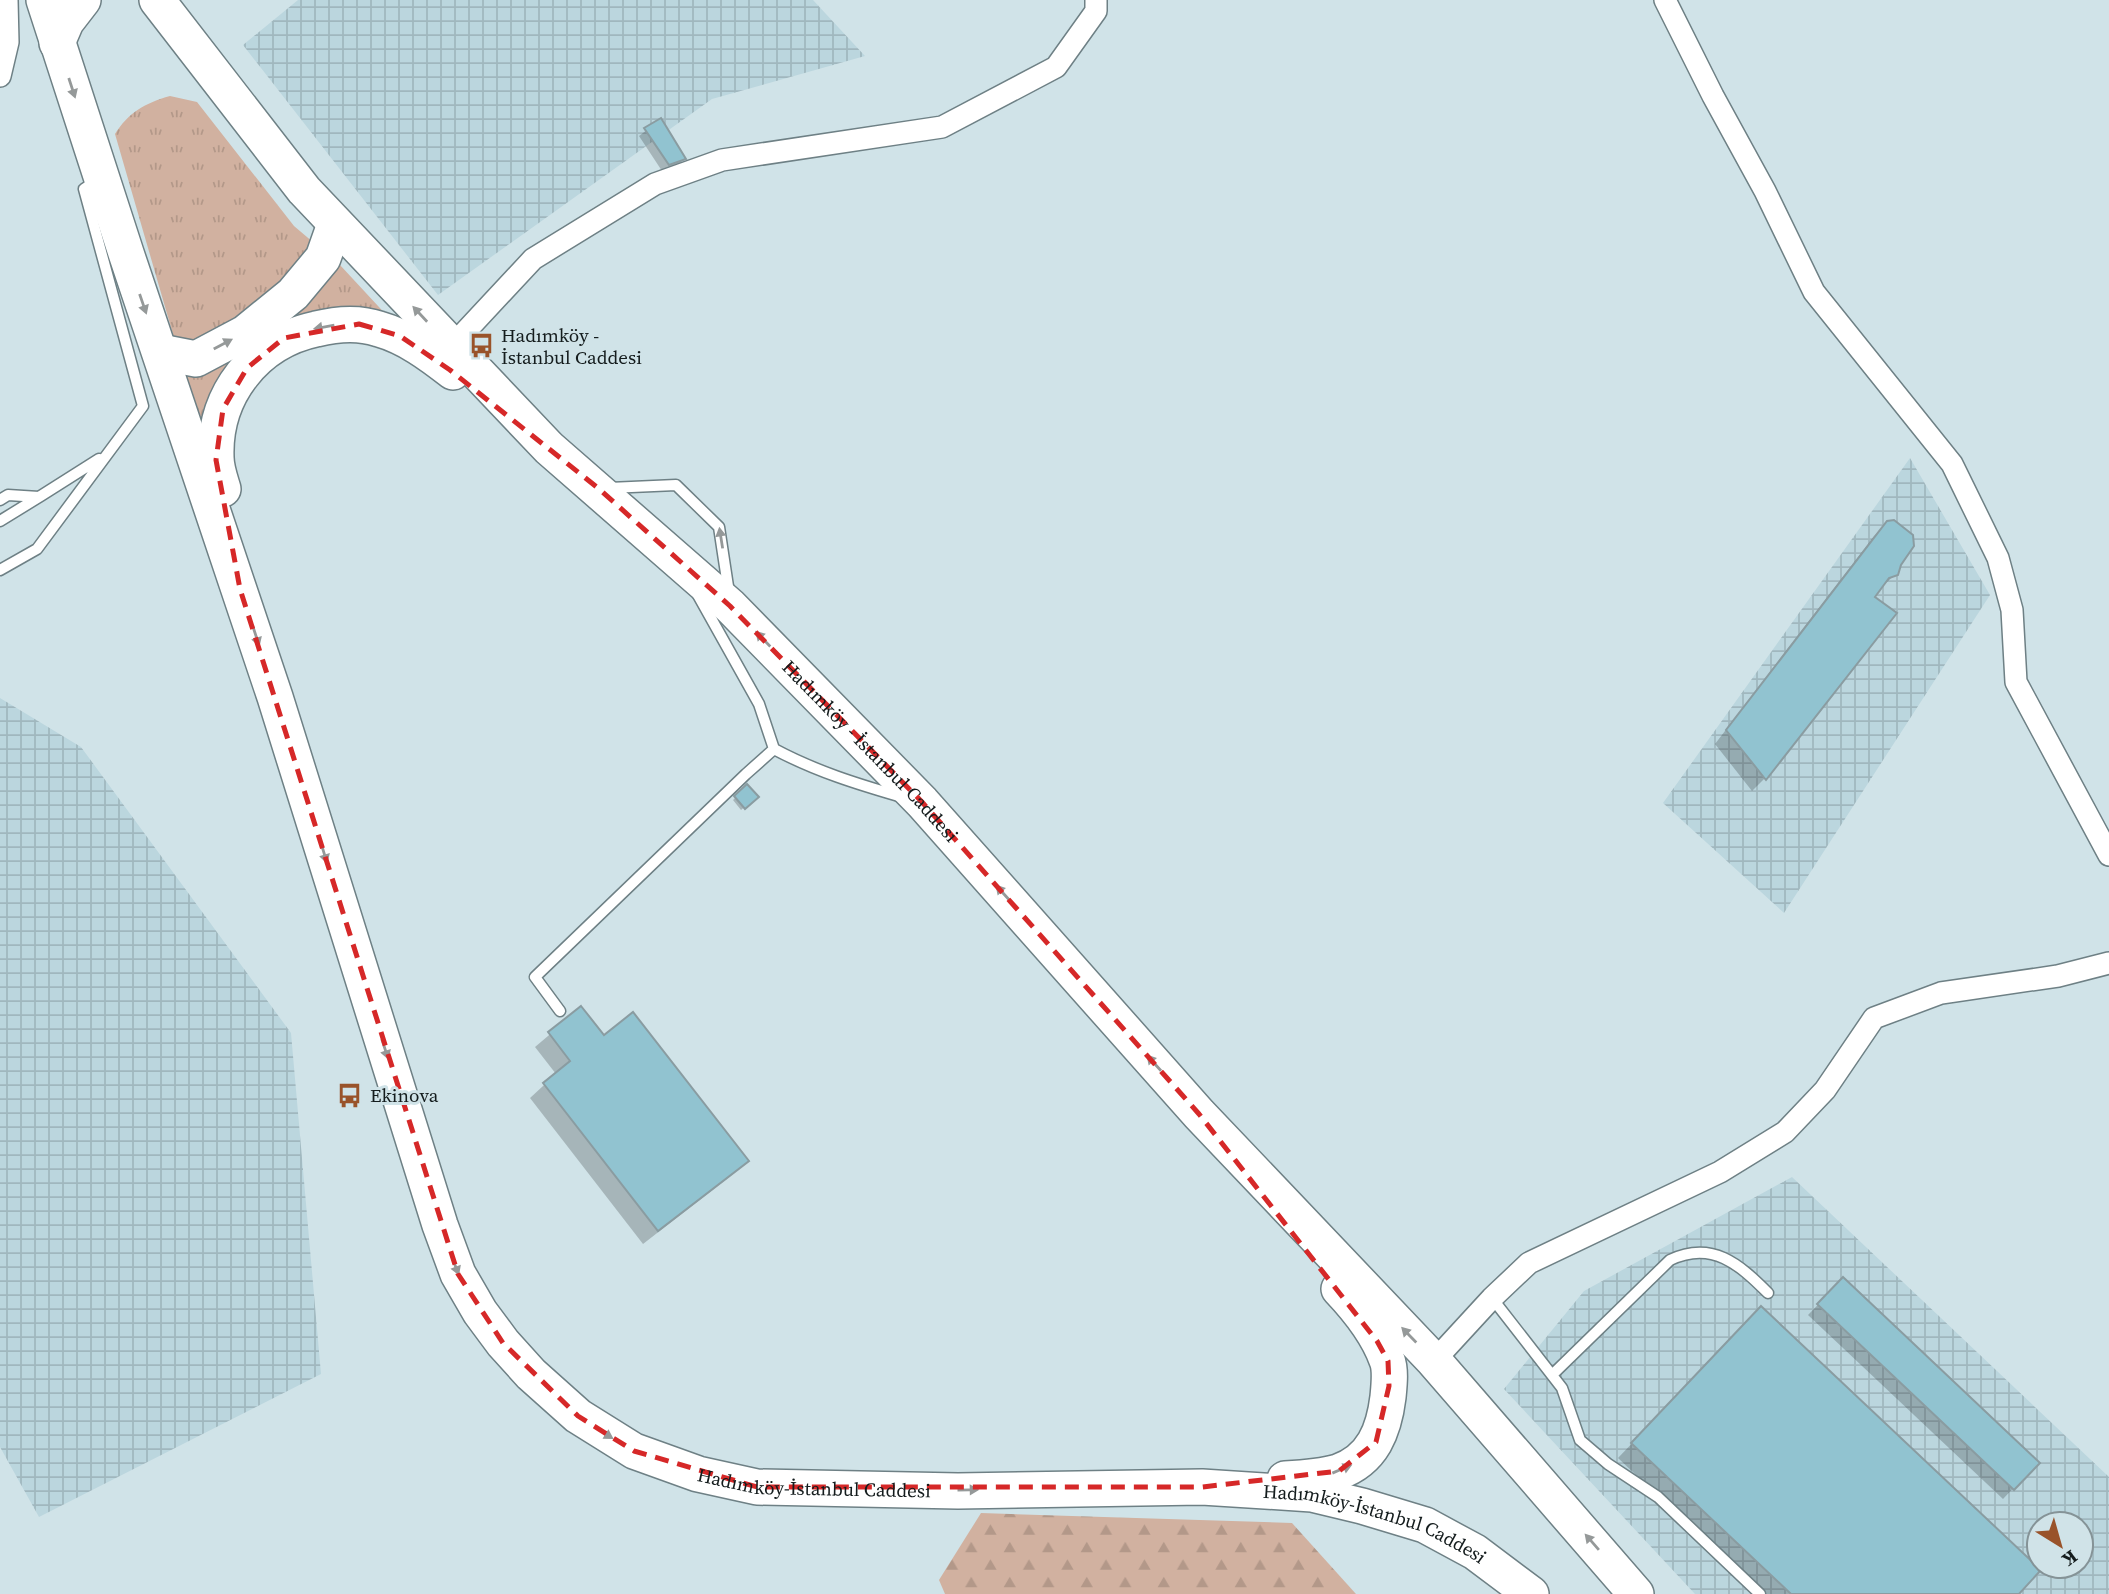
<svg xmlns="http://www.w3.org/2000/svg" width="2109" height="1594" font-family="'Source Serif 4',serif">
<defs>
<pattern id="industrial-grid" width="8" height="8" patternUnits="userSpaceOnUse" patternTransform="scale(1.75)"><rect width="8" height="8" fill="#bbd6de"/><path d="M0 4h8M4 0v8" fill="none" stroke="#a0b7be"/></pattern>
<pattern id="grass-tufts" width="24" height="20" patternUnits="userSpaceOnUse" patternTransform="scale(1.75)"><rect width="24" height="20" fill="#d1b1a0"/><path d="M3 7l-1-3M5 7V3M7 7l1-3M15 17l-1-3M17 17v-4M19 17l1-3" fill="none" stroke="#b39889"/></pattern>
<pattern id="forest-firs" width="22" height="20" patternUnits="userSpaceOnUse" patternTransform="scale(1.75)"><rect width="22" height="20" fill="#d1b1a0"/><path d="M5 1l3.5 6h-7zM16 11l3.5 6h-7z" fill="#b39889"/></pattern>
</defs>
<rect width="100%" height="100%" fill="#d0e3e8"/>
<!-- industrial -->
<path fill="url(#industrial-grid)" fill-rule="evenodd" d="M298 0H813L865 56 712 99 438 295 243 45Z
M1910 458 1990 595 1784 913 1663 803Z
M0 698 81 747 291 1033 321 1374 39 1517 0 1447Z
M1792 1177 2109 1477V1594H1695L1504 1389 1584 1291ZM2039 1524H2081V1566H2039Z"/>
<!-- grass -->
<path fill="url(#grass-tufts)" d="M170 96 197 102 294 226 340 265 391 320H302L203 438 115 134C128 113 145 103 170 96Z"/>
<!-- forest -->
<path fill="url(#forest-firs)" d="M981 1513 1292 1523 1356 1594H945L939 1580Z"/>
<!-- shadow -->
<path fill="#0003" d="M660 120 684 159 678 165 662 171 639 136Z
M1888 523 1899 564 1896 574 1879 589 1765 778 1752 791 1715 744 1874 536Z
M747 786 756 797 741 810 733 800Z
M581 1008 603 1038 747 1160 733 1174 643 1244 530 1098 556 1074 535 1047Z
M1843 1279 2037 1463 2003 1499 1808 1315Z
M1748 1322 2016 1594H1762L1618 1458Z"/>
<!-- building -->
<path fill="#91c3d0" stroke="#8a9ca1" stroke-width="2" d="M661 118 686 159 669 165 644 128Z
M1894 520 1913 535 1914 546 1901 565 1898 575 1889 578 1875 597 1897 613 1766 780 1726 730 1887 521Z
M747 784 759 797 745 809 734 796Z
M581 1006 604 1035 633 1012 749 1161 658 1231 543 1083 570 1061 548 1032Z
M1843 1277 2040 1463 2014 1490 1817 1304Z
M1761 1306 2041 1570 2019 1594H1791L1631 1443Z"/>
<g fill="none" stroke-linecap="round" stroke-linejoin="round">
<defs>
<path id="lane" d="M609 488 676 485 719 527 729 593
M0 500 8 495 39 497 99 459
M0 521 39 497
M0 570 37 549 143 406 84 189 96 181
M698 595 759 704 774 749C815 771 857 784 902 797
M560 1011 535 977 746 774 774 749
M1492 1298 1562 1388 1580 1440 1608 1464 1658 1497 1760 1594
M1552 1375 1670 1260C1712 1240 1739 1264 1768 1293"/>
<path id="street" d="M1665 0 1713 96 1765 191 1814 292 1952 464 1998 558 2012 610 2016 682 2109 855
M0 76 8 42 7 0
M451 347 533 259 655 184 722 160 942 127 1056 67 1096 11V0
M1434 1361 1492 1298 1529 1263 1720 1172 1785 1132 1825 1090 1874 1018 1941 993 2058 976 2109 963"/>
<g id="primary">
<path id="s1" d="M44 0 126 253 275 697 440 1225 458 1274 480 1312 503 1343 531 1374 578 1416 634 1451 698 1474 757 1487 958 1491 1202 1487 1312 1494 1362 1506 1425 1525 1475 1552 1531 1594"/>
<path id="s2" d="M157 0 304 190 549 448 730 606 922 802 1199 1114 1434 1361 1636 1594"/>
<path d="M57 43 66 22 83 0"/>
<path d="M160 352 196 359 245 333 293 294 323 258 335 224"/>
<path d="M223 489C220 479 216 468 216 457 214 395 255 342 316 329 336 324 359 322 379 329 407 337 430 354 453 372"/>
<path d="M1285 1479C1303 1478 1321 1477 1338 1472 1373 1460 1384 1430 1388 1397 1389 1386 1391 1370 1387 1360 1378 1335 1357 1308 1339 1289"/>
</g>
</defs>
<!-- lane casing -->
<use href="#lane" stroke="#6e8085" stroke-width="13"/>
<!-- street casing -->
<use href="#street" stroke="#6e8085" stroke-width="24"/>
<!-- primary casing -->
<use href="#primary" stroke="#6e8085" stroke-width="38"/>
<!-- lane -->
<use href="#lane" stroke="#fff" stroke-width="10"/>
<!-- street -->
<use href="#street" stroke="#fff" stroke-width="21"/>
<!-- primary -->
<use href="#primary" stroke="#fff" stroke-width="35"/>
</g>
<!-- one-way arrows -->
<defs><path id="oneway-solid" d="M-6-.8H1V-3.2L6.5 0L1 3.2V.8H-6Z" transform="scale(1.75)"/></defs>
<g fill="#959999">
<use href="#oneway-solid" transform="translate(72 88) rotate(72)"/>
<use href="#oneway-solid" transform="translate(143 304) rotate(71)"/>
<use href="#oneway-solid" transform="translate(420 314) rotate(-133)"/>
<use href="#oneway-solid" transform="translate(324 327) rotate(170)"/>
<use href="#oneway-solid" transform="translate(223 344) rotate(-28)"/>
<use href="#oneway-solid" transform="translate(721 538) rotate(-99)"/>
<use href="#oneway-solid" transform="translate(256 636) rotate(72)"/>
<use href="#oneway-solid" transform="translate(763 639) rotate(-134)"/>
<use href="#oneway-solid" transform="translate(324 853) rotate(73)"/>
<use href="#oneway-solid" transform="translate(1003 893) rotate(-132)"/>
<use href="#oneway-solid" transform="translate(385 1049) rotate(72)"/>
<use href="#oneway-solid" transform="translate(1154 1063) rotate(-132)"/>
<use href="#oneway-solid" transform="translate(455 1265) rotate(69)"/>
<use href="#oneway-solid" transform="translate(1409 1335) rotate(-134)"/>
<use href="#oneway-solid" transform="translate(604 1433) rotate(32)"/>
<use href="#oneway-solid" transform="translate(1342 1469) rotate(-23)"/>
<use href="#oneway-solid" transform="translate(968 1490) rotate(-1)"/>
<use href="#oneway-solid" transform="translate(1592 1542) rotate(-131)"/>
</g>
<!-- marked area -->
<path fill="none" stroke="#d62828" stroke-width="5" stroke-dasharray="14 9" stroke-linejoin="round" d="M359 324 400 336 450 370 598 488 730 606 922 802 1199 1114 1377 1341 1388 1361 1389 1386 1376 1442 1339 1471 1202 1487H757L634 1451 578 1416 503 1343 458 1274 240 589 216 460 223 409 247 368 284 338Z"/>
<!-- icons -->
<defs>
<symbol id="bus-bare" viewBox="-9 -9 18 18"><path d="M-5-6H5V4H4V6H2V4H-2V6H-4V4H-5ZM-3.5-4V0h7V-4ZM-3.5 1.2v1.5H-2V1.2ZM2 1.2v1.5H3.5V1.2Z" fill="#99532a" stroke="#d0e3e8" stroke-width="2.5" paint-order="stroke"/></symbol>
</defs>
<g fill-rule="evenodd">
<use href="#bus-bare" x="464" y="328" width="35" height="35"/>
<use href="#bus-bare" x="332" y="1078" width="35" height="35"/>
</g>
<g text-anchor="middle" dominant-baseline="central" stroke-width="6" stroke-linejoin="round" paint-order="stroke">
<!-- poi labels -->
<g font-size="19" fill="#141c1d" stroke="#d0e3e8" text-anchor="start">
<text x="501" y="335">Hadımköy -<tspan x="501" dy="22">İstanbul Caddesi</tspan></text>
<text x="370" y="1095">Ekinova</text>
</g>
<!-- street labels -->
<g font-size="19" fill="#141c1d" stroke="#d0e3e8">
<text stroke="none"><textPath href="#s2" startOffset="1038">Hadımköy - İstanbul Caddesi</textPath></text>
<text stroke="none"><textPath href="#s1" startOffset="1778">Hadımköy-İstanbul Caddesi</textPath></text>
<text stroke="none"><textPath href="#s1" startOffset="2345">Hadımköy-İstanbul Caddesi</textPath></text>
</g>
</g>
<!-- north arrow -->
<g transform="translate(2060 1545) rotate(143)"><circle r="33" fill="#d0e3e8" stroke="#859397" stroke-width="2"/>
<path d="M0-5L12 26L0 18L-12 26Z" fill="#99532a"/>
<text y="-10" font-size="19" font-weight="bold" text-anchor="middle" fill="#141c1d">K</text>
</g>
</svg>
